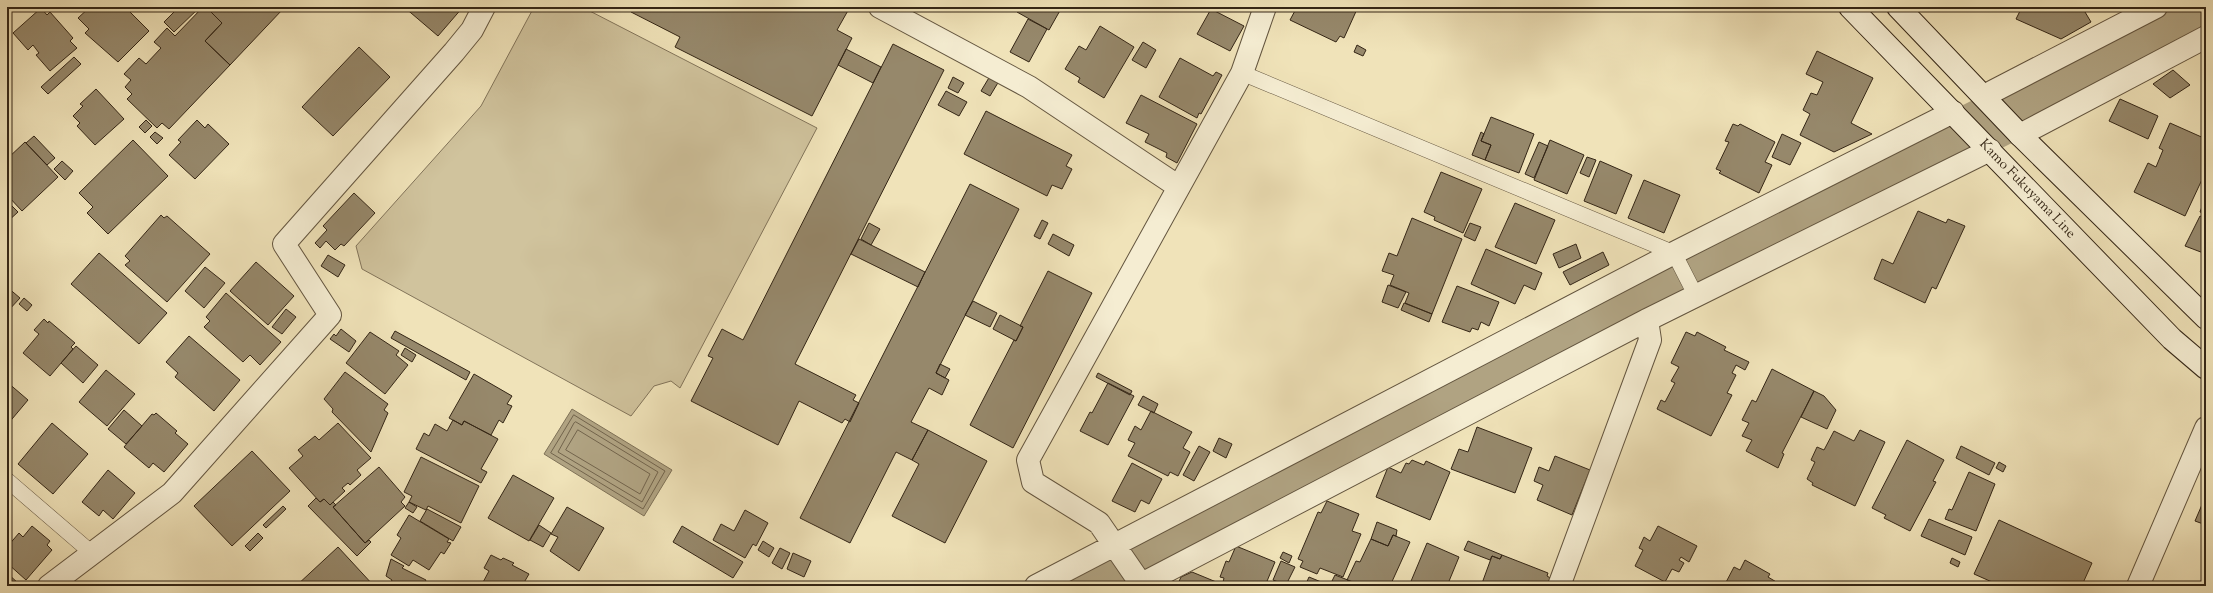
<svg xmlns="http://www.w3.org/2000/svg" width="2213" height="593" font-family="'Sorts Mill Goudy',serif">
<rect width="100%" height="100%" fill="#f0e3b9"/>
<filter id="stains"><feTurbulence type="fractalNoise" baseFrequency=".005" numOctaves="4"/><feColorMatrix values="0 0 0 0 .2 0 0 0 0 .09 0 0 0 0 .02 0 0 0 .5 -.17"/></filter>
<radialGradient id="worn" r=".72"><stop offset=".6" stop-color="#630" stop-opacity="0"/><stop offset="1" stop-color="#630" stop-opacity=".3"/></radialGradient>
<!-- green -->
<path fill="#d0c39d" stroke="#82745a" d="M534 7H582L817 128 680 388 671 381 654 386 631 416 362 269 356 246 481 106Z"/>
<!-- water -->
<path fill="#b0a382" stroke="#7e7157" d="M572 409 672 470 644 516 544 454Z"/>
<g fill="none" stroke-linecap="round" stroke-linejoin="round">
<!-- shore -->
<path stroke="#72644c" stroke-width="1" d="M574 415 665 471 643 509 551 453Z
M576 422 658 472 642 502 558 452 574 423Z
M578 430 650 474 640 494 566 450Z"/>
<!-- river -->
<path stroke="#b0a382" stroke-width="56" d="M1078 586 2206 13"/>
</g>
<!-- building -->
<path fill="#96886b" stroke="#342616" d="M90 7H125L149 31 118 62 85 33 89 29 78 18Z
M179 7H200L174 32 164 22Z
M203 7H206L222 23 205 41 230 65 169 129 162 123 157 128 127 99 132 94 125 87 131 80 124 74 139 58 146 64 161 48 154 42 167 28 175 36Z
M210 7H282L283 9 230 65 205 41 222 23 208 9Z
M404 7H463L438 36Z
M633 7H850L837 30 852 38 812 116 675 47 680 37 631 12Z
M1020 7H1062L1049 30 1017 12Z
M1297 7H1358L1344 38 1340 36 1336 42 1290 20Z
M2022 7H2082L2091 22 2061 39 2016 19Z
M41 8 47 15 50 12 73 38 70 41 77 48 50 71 36 55 39 53 33 45 28 50 13 33Z
M1211 9 1244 26 1230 51 1197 34Z
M1028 19 1047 29 1029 62 1010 52Z
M1100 26 1134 47 1104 98 1078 82 1080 78 1065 69 1079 46 1086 50Z
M1143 42 1156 50 1146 68 1132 60Z
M893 44 944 70 795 364 856 395 853 400 859 403 850 422 845 419 842 423 799 401 778 445 691 401 713 358 708 356 722 329 743 340Z
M1357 45 1366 50 1363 56 1354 52Z
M359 47 390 77 333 136 302 107Z
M846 49 881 67 873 83 838 65Z
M1817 51 1873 78 1851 123 1872 134 1834 152 1800 135 1810 114 1803 110 1811 93 1817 95 1823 82 1806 74Z
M74 57 81 64 48 94 41 87Z
M1180 58 1213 76 1216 72 1222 75 1201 114 1199 113 1197 118 1159 97Z
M2173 70 2190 85 2170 98 2153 84Z
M990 76 999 81 990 96 981 91Z
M953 77 964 83 958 93 948 88Z
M96 89 124 119 95 145 77 126 80 123 73 116 83 106 80 104Z
M946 91 967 102 959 116 938 105Z
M1141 95 1197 124 1177 163 1166 157 1167 153 1145 142 1149 134 1126 123Z
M2120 99 2158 116 2148 139 2109 121Z
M986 111 1072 155 1066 166 1072 169 1062 189 1052 185 1047 196 964 154Z
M1491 117 1534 134 1519 173 1485 160 1491 145 1481 141Z
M146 120 152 126 145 133 139 127Z
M197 120 205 128 208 124 229 144 195 179 169 155 181 142 178 140Z
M2170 123 2206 139V171L2185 216 2134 192 2148 163 2156 167 2163 150 2159 148Z
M1733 124 1738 126 1740 124 1775 142 1765 162 1772 165 1759 193 1719 173 1721 171 1716 169 1729 142 1725 141Z
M155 132 163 138 157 144 150 137Z
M1481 132 1484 134 1481 141 1491 145 1485 160 1472 155Z
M1782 134 1801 143 1790 165 1772 157Z
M34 136 55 158 47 165 26 143Z
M133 140 168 176 108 234 87 213 93 207 79 193Z
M1550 140 1584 155 1567 194 1534 180Z
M25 142 58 177 22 211 7 195V159Z
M1539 142 1548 146 1534 178 1525 174Z
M1587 157 1596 160 1589 177 1580 173Z
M62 161 73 171 65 180 54 169Z
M1600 161 1632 175 1616 214 1584 201Z
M1441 172 1482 189 1463 233 1434 220 1435 217 1424 212Z
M1644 180 1680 195 1664 233 1628 218Z
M970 184 1019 209 936 373 949 380 942 395 929 388 911 422 928 430 912 460 896 452 850 543 800 518Z
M354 193 375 213 344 246 341 244 335 250 326 241 320 248 315 243 327 230 323 226Z
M2206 196V214L2200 212Z
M7 201 18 212 7 222Z
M1515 203 1555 220 1536 264 1495 247Z
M1918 211 1946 223 1948 219 1965 226 1936 289 1932 287 1925 303 1874 279 1882 259 1893 264Z
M161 215 164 218 167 216 210 254 167 302 125 265 130 261 125 256Z
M2200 216 2206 219V254L2185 246Z
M1412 218 1462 239 1432 314 1405 303 1409 293 1390 285 1394 275 1382 271 1389 253 1397 256Z
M1042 220 1048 223 1040 239 1034 236Z
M869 223 880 229 871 245 861 239Z
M1470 223 1481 227 1475 241 1464 236Z
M1053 234 1074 245 1069 256 1048 244Z
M859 239 925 272 918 287 851 254Z
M1576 244 1581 258 1559 268 1553 254Z
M1486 249 1542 273 1535 290 1524 285 1515 304 1471 284Z
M1603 252 1609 265 1570 285 1563 272Z
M99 253 167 313 139 344 71 284Z
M328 255 345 265 338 277 321 266Z
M256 262 294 296 268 325 230 291Z
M205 267 225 283 204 308 185 291Z
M1048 271 1092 293 1013 448 970 425 1014 340 1016 341 1023 327 1020 326Z
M1388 285 1406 292 1398 308 1382 302Z
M1457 286 1499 302 1489 326 1481 322 1478 330 1472 328 1470 332 1442 322Z
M7 287 20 298 7 312Z
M226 293 281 342 260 365 250 355 243 362 204 327 210 321 206 317Z
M24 298 32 305 27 311 19 304Z
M973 301 997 313 990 327 965 315Z
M1404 303 1432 314 1429 322 1401 310Z
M286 309 296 317 282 334 272 327Z
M1000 315 1023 327 1016 341 993 329Z
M44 319 48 323 49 321 75 343 71 347 73 349 50 376 23 353 39 334 34 330Z
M341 329 356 341 349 352 330 339 334 334 336 336Z
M395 331 470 372 466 380 391 338Z
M370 332 399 351 396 355 408 365 385 394 346 363Z
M1686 332 1695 336 1697 332 1726 347 1724 350 1749 362 1745 370 1736 365 1732 373 1736 375 1727 393 1732 395 1711 436 1657 409 1661 400 1665 402 1675 383 1671 381 1679 367 1671 363Z
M189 336 240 380 214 411 175 377 178 373 166 362Z
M76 346 98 365 83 383 61 363Z
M405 348 416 355 412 362 401 355Z
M940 364 950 369 945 378 936 373Z
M1772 369 1814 391 1782 453 1784 454 1778 468 1746 451 1752 440 1742 436 1749 423 1742 420 1752 400 1756 402Z
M106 370 135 394 107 426 79 402Z
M345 372 388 404 384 410 388 413 371 452 332 412 333 409 324 399Z
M1098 373 1132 391 1130 395 1096 377Z
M474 374 512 396 507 404 512 406 503 423 499 420 491 435 464 421 462 425 449 418Z
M7 382 28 400 7 425Z
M1108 383 1134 396 1108 445 1080 431 1090 412 1092 413Z
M1814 391 1824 396 1836 410 1827 429 1801 417Z
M1143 396 1158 404 1154 413 1138 405Z
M124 410 142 426 126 444 108 429Z
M1151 411 1192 432 1183 448 1190 452 1178 476 1170 472 1168 476 1128 456 1135 443 1128 440 1135 426 1141 430Z
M156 413 177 431 175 433 188 444 164 472 153 463 149 468 124 447 152 414 154 415Z
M453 420 462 425 464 421 498 439 481 469 487 472 481 483 416 449 424 433 429 436 435 424 447 431Z
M52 423 88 454 53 494 18 464Z
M338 423 371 458 357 470 361 475 350 485 348 483 342 488 345 491 330 505 324 499 320 502 289 468 303 456 298 450 315 436 319 440Z
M1477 427 1532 448 1515 493 1451 469 1459 449 1468 452Z
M928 430 987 461 945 543 892 516 919 464 912 460Z
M1860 430 1885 442 1855 506 1812 485 1813 483 1807 479 1815 462 1811 460 1817 447 1824 450 1834 431 1854 441Z
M1219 438 1232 444 1226 458 1213 451Z
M1907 440 1944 460 1933 481 1936 482 1910 531 1884 518 1886 515 1872 508Z
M1199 446 1210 452 1194 481 1183 475Z
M1961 446 1995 463 1989 475 1956 458Z
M252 451 290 491 232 546 194 506Z
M1555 456 1590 470 1572 515 1537 500 1543 485 1534 481 1539 467 1549 471Z
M421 457 479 486 461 523 428 506 426 510 409 502 412 496 404 492Z
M1412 460 1424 465 1426 461 1450 472 1430 520 1376 497 1388 467 1401 473 1406 463 1409 464Z
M1999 462 2006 466 2003 472 1996 468Z
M1132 463 1162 479 1149 504 1141 500 1135 512 1112 501Z
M379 467 405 497 401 502 405 506 365 543 333 507Z
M108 470 135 493 113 519 103 510 99 516 82 502Z
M1969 472 1995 484 1976 531 1945 519 1949 509 1952 510Z
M513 475 554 498 529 541 488 518Z
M316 498 320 502 324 499 330 505 333 502 336 505 333 507 365 543 369 540 371 542 357 556 308 506Z
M2204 500 2206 501V525L2195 521Z
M1327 501 1359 514 1352 531 1361 534 1343 577 1320 568 1317 574 1300 567 1303 561 1298 559 1318 512 1321 513Z
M409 502 417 507 413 513 405 508Z
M283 506 286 509 266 528 263 525Z
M567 507 604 528 579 571 550 551 558 537 551 534Z
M427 509 461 527 453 541 420 521Z
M745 510 768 523 756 546 753 544 745 558 713 540 721 524 734 531Z
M409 515 449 539 447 542 451 543 444 554 441 552 429 570 413 560 409 566 391 555 401 538 397 535Z
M1929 519 1972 537 1965 555 1921 536Z
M1999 520 2092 563 2083 583 2089 586H2001L1974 574Z
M1377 522 1397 530 1396 536 1393 535 1388 546 1371 539Z
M539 525 551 533 543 547 530 540Z
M32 526 50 541 47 545 52 550 26 580 7 563V547L19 533 23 537Z
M682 526 743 562 733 578 673 542Z
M1658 526 1697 546 1689 562 1681 557 1679 560 1684 563 1679 572 1672 569 1665 582 1635 566 1643 550 1639 548 1644 537 1650 541Z
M258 533 263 538 250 551 245 546Z
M1393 535 1410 542 1390 586H1361L1347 580 1356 561 1360 562 1371 539 1388 546Z
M763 541 774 548 769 557 758 550Z
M1468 541 1502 555 1500 559 1492 556 1490 560 1464 550Z
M1427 543 1459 557 1447 586H1409Z
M1236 546 1275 562 1265 586H1234L1223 582 1224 578 1220 577 1226 561 1229 562Z
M338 547 374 586H296Z
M780 548 790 553 782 569 772 563Z
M1283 552 1292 556 1289 563 1280 558Z
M793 553 811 561 804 577 787 569Z
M491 555 501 560 503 558 514 563 512 565 529 574 522 586H481L489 571 484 568Z
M1502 555 1548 573 1547 576 1552 579 1549 586H1481L1492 556 1500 559Z
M1952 558 1960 562 1958 567 1950 563Z
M391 559 404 566 402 568 426 580 423 586H389L392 580 386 576Z
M1745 560 1770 574 1768 577 1783 586H1724L1734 567 1740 570Z
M1281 561 1295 567 1286 585 1273 580Z
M1192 572 1226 586H1177L1181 577Z
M7 573 18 583 15 586H7Z
M1335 575 1353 582 1351 586H1345L1332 581Z
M1309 577 1331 586H1305Z"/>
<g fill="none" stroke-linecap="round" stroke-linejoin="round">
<defs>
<path id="service" d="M1242 73 1674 253 1696 296
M7 480 93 554"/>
<path id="minor" d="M880 7 1029 87 1179 187
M1984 96 2156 7
M2020 135 2206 37
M49 586 172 493 330 315 284 244 454 52 472 30 484 7
M1036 586 1674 253 1953 112
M1138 586 1647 320 1990 150
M1146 586 1141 584 1099 523 1033 482 1028 460 1242 73 1265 7
M1559 586 1650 340 1647 320
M2138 586 2206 428"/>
<g id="secondary">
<path id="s1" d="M1850 7 2172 339 2206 368"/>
<path d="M1898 7 2020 135 2206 318"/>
</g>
</defs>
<!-- service casing -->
<use href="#service" stroke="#63553f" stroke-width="16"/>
<!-- minor casing -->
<use href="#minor" stroke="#63553f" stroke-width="24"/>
<!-- secondary casing -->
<use href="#secondary" stroke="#342616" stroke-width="24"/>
<!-- service -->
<use href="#service" stroke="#f5edd2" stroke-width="15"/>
<!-- minor -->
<use href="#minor" stroke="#f5edd2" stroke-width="22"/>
<!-- secondary -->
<use href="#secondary" stroke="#f5edd2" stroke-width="22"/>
</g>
<g text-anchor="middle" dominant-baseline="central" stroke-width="3" stroke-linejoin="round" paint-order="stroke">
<!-- street labels -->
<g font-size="14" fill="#342616" stroke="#f5edd2">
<text stroke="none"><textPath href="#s1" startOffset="254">Kamo Fukuyama Line</textPath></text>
</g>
</g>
<!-- margin -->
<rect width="2213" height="593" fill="none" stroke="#f0e3b9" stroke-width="24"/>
<rect x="8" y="8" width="2197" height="577" fill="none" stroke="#342616" stroke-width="2"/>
<rect x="12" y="12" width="2189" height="569" fill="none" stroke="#342616"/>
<rect width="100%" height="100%" filter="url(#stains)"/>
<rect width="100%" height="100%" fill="url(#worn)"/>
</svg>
